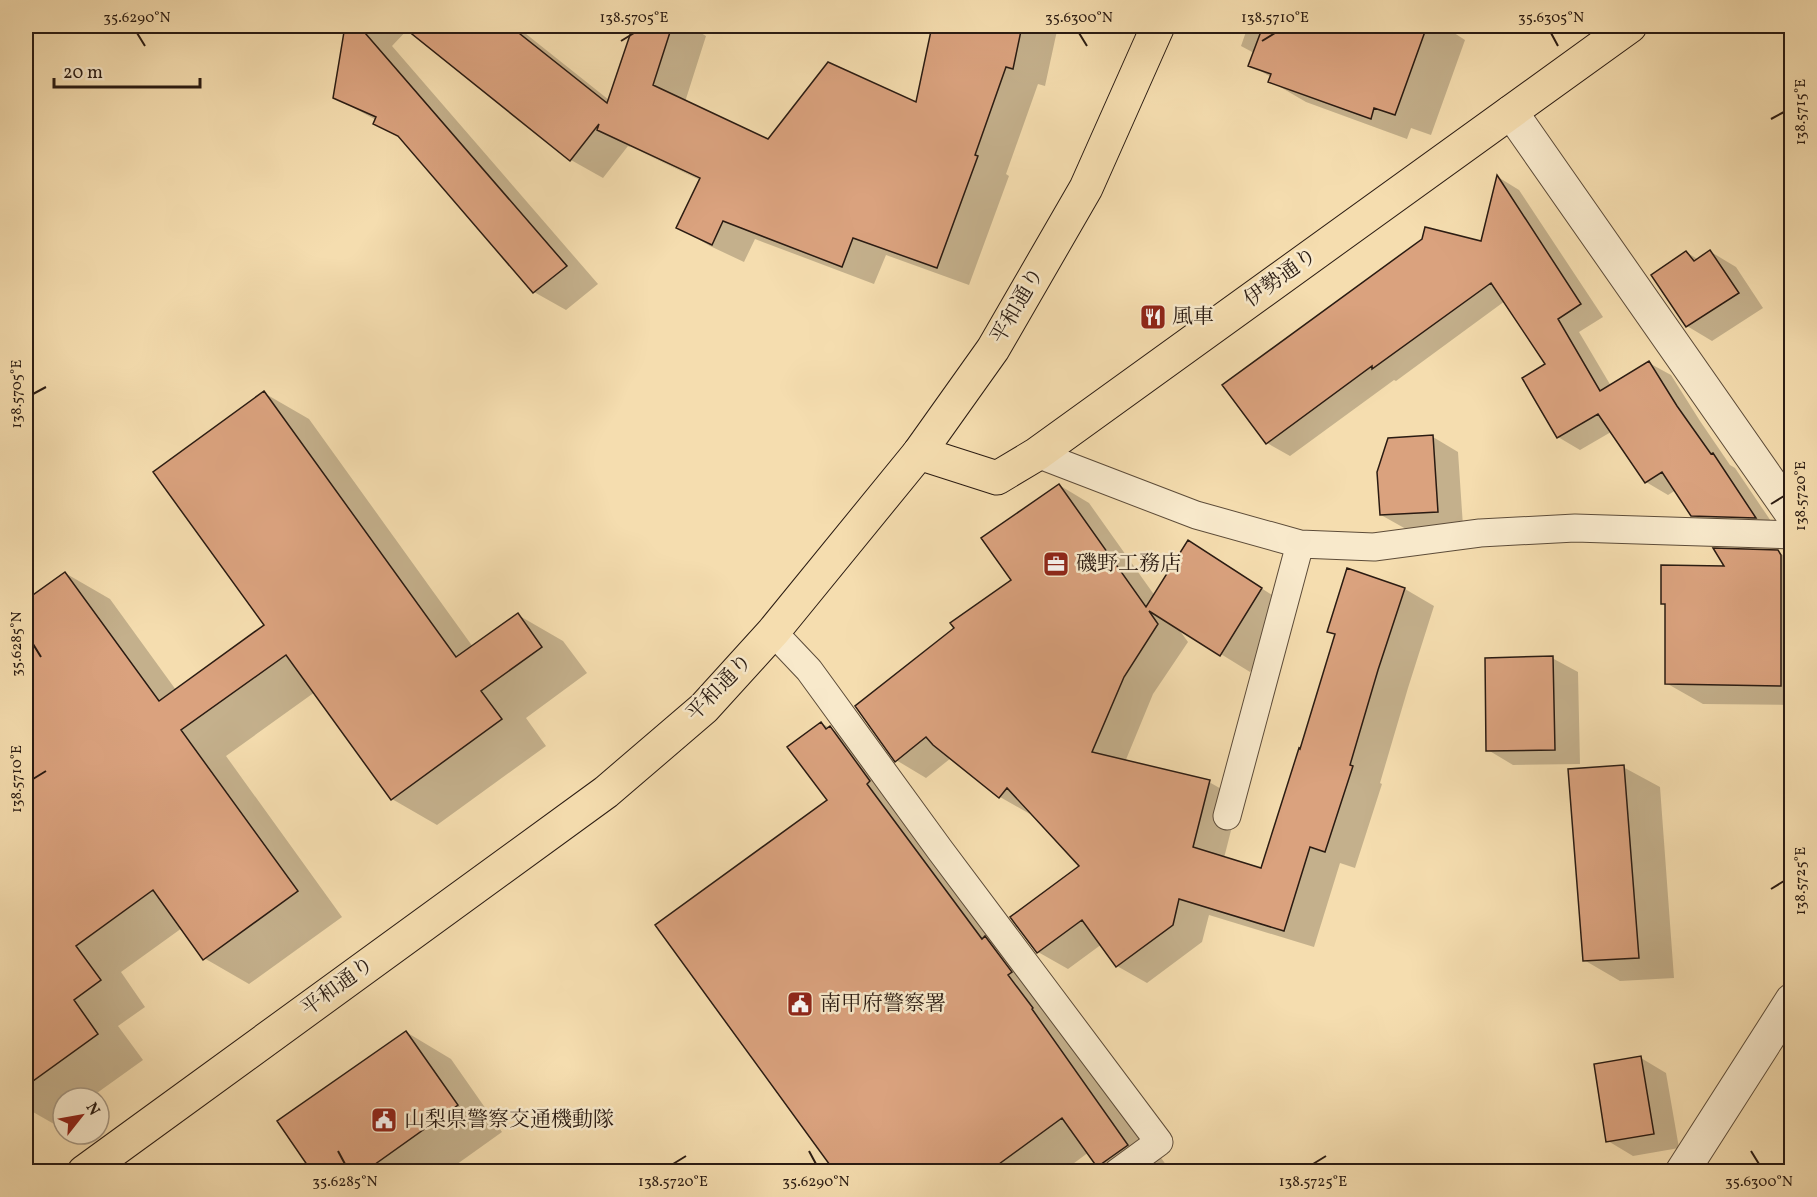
<svg xmlns="http://www.w3.org/2000/svg" width="1817" height="1197" font-family="Vollkorn,'Noto Serif JP',serif">
<rect width="100%" height="100%" fill="#f5ddaf"/>
<filter id="stains"><feTurbulence type="fractalNoise" baseFrequency=".00333" numOctaves="4"/><feColorMatrix values="0 0 0 0 .2 0 0 0 0 .09 0 0 0 0 .02 0 0 0 .5 -.17"/></filter>
<radialGradient id="worn" r=".72"><stop offset=".6" stop-color="#630" stop-opacity="0"/><stop offset="1" stop-color="#630" stop-opacity=".3"/></radialGradient>
<!-- shadow -->
<path fill="#0003" fill-rule="evenodd" d="M347 26H516L609 100 634 26H689L706 36 685 102 769 141 917 104 934 26H1058L1045 86 1038 84 1006 174 1009 176 969 285 886 255 874 284 755 239 744 262 710 246 678 227 700 180 628 146 603 178 571 160 409 28 392 46 598 284 566 310 534 292 403 140 375 124 376 120 334 97ZM630 144 707 179 706 182 630 147Z
M1248 26H1453L1451 31 1465 40 1431 135 1411 128 1407 139 1306 102 1270 81 1271 77 1250 65 1254 53 1241 46Z
M26 49 30 52 26 61Z
M1498 177 1519 190 1603 317 1579 332 1611 386 1649 363 1671 375 1700 421 1730 465 1735 468 1777 530 1715 528 1692 515 1676 490 1668 495 1646 482 1611 432 1580 450 1558 437 1547 365 1505 301 1396 381 1394 380 1290 456 1267 443 1224 385 1482 242Z
M1686 252 1699 260 1711 252 1736 267 1763 308 1712 341 1687 326 1653 276Z
M264 393 309 419 473 647 518 615 563 641 587 673 526 718 546 746 437 825 392 799 315 692 226 756 342 917 249 984 204 958 182 928 121 972 145 1007 118 1026 143 1060 90 1098H63V1117L54 1124 26 1108V765L50 747 26 713V602L65 573 110 599 176 690 266 625Z
M1433 437 1458 452 1463 526 1406 529 1381 515Z
M1059 485 1089 503 1155 596 1189 542 1291 607 1250 672 1177 627 1188 642 1153 694 1125 762 1209 782 1239 799 1224 858 1262 870 1336 635 1329 631 1405 589 1434 606 1408 688 1380 783 1382 784 1355 868 1340 863 1314 947 1209 915 1202 942 1147 983 1117 966 1102 944 1068 969 1038 952 1012 918 1081 866 1031 812 1030 814 1000 797 951 758 926 778 896 760 1013 580Z
M1777 552 1792 560V705L1703 704 1666 683 1667 606 1662 603 1727 568Z
M1552 658 1578 672 1580 764 1513 765 1488 750Z
M821 723 872 752 1169 1169 1166 1172H1108L1098 1166 1089 1152 1062 1172H838L829 800Z
M1623 767 1660 787 1674 978 1620 981 1584 960Z
M406 1032 451 1059 502 1132 446 1172H314Z
M1641 1058 1666 1073 1679 1148 1633 1156 1608 1141Z"/>
<!-- building -->
<path fill="#daa27e" stroke="#2a1b12" stroke-width="1.5" d="M345 26H359L567 266 533 293 398 136 373 124 376 117 333 98Z
M402 26H510L607 103 633 26H672L653 85 768 139 828 62 916 102 932 26H1022L1013 69 1006 67 975 155 978 156 937 268 853 238 842 267 723 221 712 245 676 228 700 178 597 130 599 124 570 161Z
M1263 26H1427L1395 115 1374 108 1371 119 1268 82 1271 74 1248 66Z
M1497 175 1581 304 1558 319 1600 391 1649 361 1677 406 1711 454 1713 453 1756 518 1691 516 1662 472 1645 483 1598 414 1557 438 1522 378 1545 364 1491 283 1372 369V366L1266 444 1222 385 1422 239 1425 227 1481 241Z
M1710 250 1739 293 1686 327 1651 275 1686 251 1694 261Z
M264 391 456 657 518 613 542 647 481 691 502 719 391 800 286 655 181 730 298 891 203 960 153 890 76 946 101 980 74 1000 98 1034 26 1086V600L65 572 159 701 264 625 153 472Z
M1433 435 1438 512 1380 515 1377 472 1388 438Z
M1059 484 1146 607 1188 540 1262 588 1220 656 1149 611 1158 624 1124 677 1092 752 1210 780 1193 847 1261 868 1299 748 1300 749 1335 634 1327 632 1347 568 1405 588 1378 670 1350 765 1353 766 1325 852 1310 847 1284 931 1179 899 1173 925 1116 967 1082 920 1037 953 1010 917 1079 866 1007 788 999 798 933 745 926 737 895 762 855 706 954 628 950 623 1011 580 981 538Z
M1713 548 1778 550 1781 555V686L1665 684V604H1661V565L1724 566Z
M1553 656 1555 750 1486 751 1485 658Z
M821 722 826 729 830 726 870 781 867 784 982 939 985 936 1012 972 1008 975 1033 1008 1032 1009 1128 1145 1097 1167 1062 1118 988 1172H835L655 925 827 800 787 747Z
M1624 765 1639 958 1583 961 1568 769Z
M406 1031 458 1105 364 1172H312L277 1121Z
M1641 1056 1654 1134 1606 1142 1594 1064Z"/>
<g fill="none" stroke-linecap="round" stroke-linejoin="round">
<defs>
<path id="service" d="M1037 454 1196 515 1300 544 1374 547 1480 533 1575 528 1792 535
M773 632 809 670 940 850 1159 1142 1118 1172
M1227 816 1300 544"/>
<path id="minor" d="M1511 112 1792 514
M1682 1172 1792 1000"/>
<path id="primary" d="M919 453 997 478 1037 454 1630 26"/>
<path id="trunk" d="M84 1172 606 792 704 708 773 632 919 453 993 349 1086 188 1158 26"/>
</defs>
<!-- service casing -->
<use href="#service" stroke="#5d4c39" stroke-width="29"/>
<!-- minor casing -->
<use href="#minor" stroke="#5d4c39" stroke-width="35"/>
<!-- primary casing -->
<use href="#primary" stroke="#2a1b12" stroke-width="35"/>
<!-- trunk casing -->
<use href="#trunk" stroke="#2a1b12" stroke-width="35"/>
<!-- service -->
<use href="#service" stroke="#f8e9cb" stroke-width="27"/>
<!-- minor -->
<use href="#minor" stroke="#f8e9cb" stroke-width="33"/>
<!-- primary -->
<use href="#primary" stroke="#f5ddaf" stroke-width="33"/>
<!-- trunk -->
<use href="#trunk" stroke="#f5ddaf" stroke-width="33"/>
</g>
<!-- ticks -->
<path fill="none" stroke="#2a1b12" stroke-width="2" d="M137 33 145 46M1079 33 1087 46M1551 33 1558 46M621 41 634 33M1262 41 1275 33M1771 119 1784 112M33 394 46 387M1771 504 1784 496M33 644 41 657M33 779 46 771M1771 889 1784 881M338 1151 345 1164M809 1151 816 1164M1751 1151 1759 1164M673 1164 686 1156M1313 1164 1326 1156"/>
<!-- icons -->
<defs>
<symbol id="restaurant-square" viewBox="-11 -11 22 22"><rect x="-9" y="-9" width="18" height="18" rx="4" fill="#8f2418" stroke="#f8e9cb"/><path d="M-5-6h1v4h1v-4h1v4h1v-4h1v5L-1.5 .5V6h-2V.5L-5-1ZM5-6V6H3V1.5H1.5Q1.5-4 5-6Z" fill="#fff"/></symbol>
<symbol id="office-square" viewBox="-11 -11 22 22"><rect x="-9" y="-9" width="18" height="18" rx="4" fill="#8f2418" stroke="#f8e9cb"/><path d="M-6-3h4V-5.5h4V-3h4V5H-6ZM-1-4.5V-3h2v-1.5ZM-6 0V1H6V0Z" fill="#fff"/></symbol>
<symbol id="civic-square" viewBox="-11 -11 22 22"><rect x="-9" y="-9" width="18" height="18" rx="4" fill="#8f2418" stroke="#f8e9cb"/><path d="M-.6-6.5H3V-4.5H.6V-3L4-1V1h2V6H-6V1h2V-1L-.6-3ZM-1.2 2.5V6h2.4V2.5Z" fill="#fff"/></symbol>
</defs>
<g fill-rule="evenodd">
<use href="#restaurant-square" x="1138" y="302" width="30" height="30"/>
<use href="#office-square" x="1041" y="549" width="30" height="30"/>
<use href="#civic-square" x="785" y="989" width="30" height="30"/>
<use href="#civic-square" x="369" y="1105" width="30" height="30"/>
</g>
<g text-anchor="middle" dominant-baseline="central" stroke-width="5" stroke-linejoin="round" paint-order="stroke">
<!-- street labels -->
<g font-size="21" fill="#2a1b12" stroke="#f8e9cb">
<text transform="translate(1281 278) rotate(-36)">伊勢通り</text>
<text transform="translate(1018 306) rotate(-60)">平和通り</text>
<text transform="translate(720 688) rotate(-46)">平和通り</text>
<text transform="translate(338 987) rotate(-36)">平和通り</text>
</g>
<!-- poi labels -->
<g font-size="21" fill="#2a1b12" stroke="#f8e9cb" text-anchor="start">
<text x="1172" y="317">風車</text>
<text x="1076" y="564">磯野工務店</text>
<text x="820" y="1004">南甲府警察署</text>
<text x="404" y="1120">山梨県警察交通機動隊</text>
</g>
</g>
<!-- margin -->
<rect width="1817" height="1197" fill="none" stroke="#f5ddaf" stroke-width="66"/>
<!-- north arrow -->
<g transform="translate(81 1116) rotate(59)"><circle r="28" fill="#f8e9cb" stroke="#a69781" stroke-width="1.5"/>
<path d="M0-4.5L10 22L0 15L-10 22Z" fill="#8f2418"/>
<text y="-9" font-size="16" font-weight="bold" text-anchor="middle" fill="#2a1b12">N</text>
</g>
<!-- scale -->
<path d="M54 78v9h146v-9" fill="none" stroke="#2a1b12" stroke-width="3"/>
<text x="63" y="78" font-size="18" fill="#2a1b12" stroke="#f8e9cb" stroke-width="4.5" paint-order="stroke">20 m</text>
<rect x="33" y="33" width="1751" height="1131" fill="none" stroke="#2a1b12" stroke-width="2"/>
<g font-size="15" text-anchor="middle" fill="#2a1b12">
<text x="137" y="22">35.6290°N</text>
<text x="634" y="22">138.5705°E</text>
<text x="1079" y="22">35.6300°N</text>
<text x="1275" y="22">138.5710°E</text>
<text x="1551" y="22">35.6305°N</text>
<text transform="translate(1800 112) rotate(-90)" y="5">138.5715°E</text>
<text transform="translate(16 394) rotate(-90)" y="5">138.5705°E</text>
<text transform="translate(1800 496) rotate(-90)" y="5">138.5720°E</text>
<text transform="translate(16 644) rotate(-90)" y="5">35.6285°N</text>
<text transform="translate(16 779) rotate(-90)" y="5">138.5710°E</text>
<text transform="translate(1800 881) rotate(-90)" y="5">138.5725°E</text>
<text x="345" y="1186">35.6285°N</text>
<text x="673" y="1186">138.5720°E</text>
<text x="816" y="1186">35.6290°N</text>
<text x="1313" y="1186">138.5725°E</text>
<text x="1759" y="1186">35.6300°N</text>
</g>
<rect width="100%" height="100%" filter="url(#stains)"/>
<rect width="100%" height="100%" fill="url(#worn)"/>
</svg>
